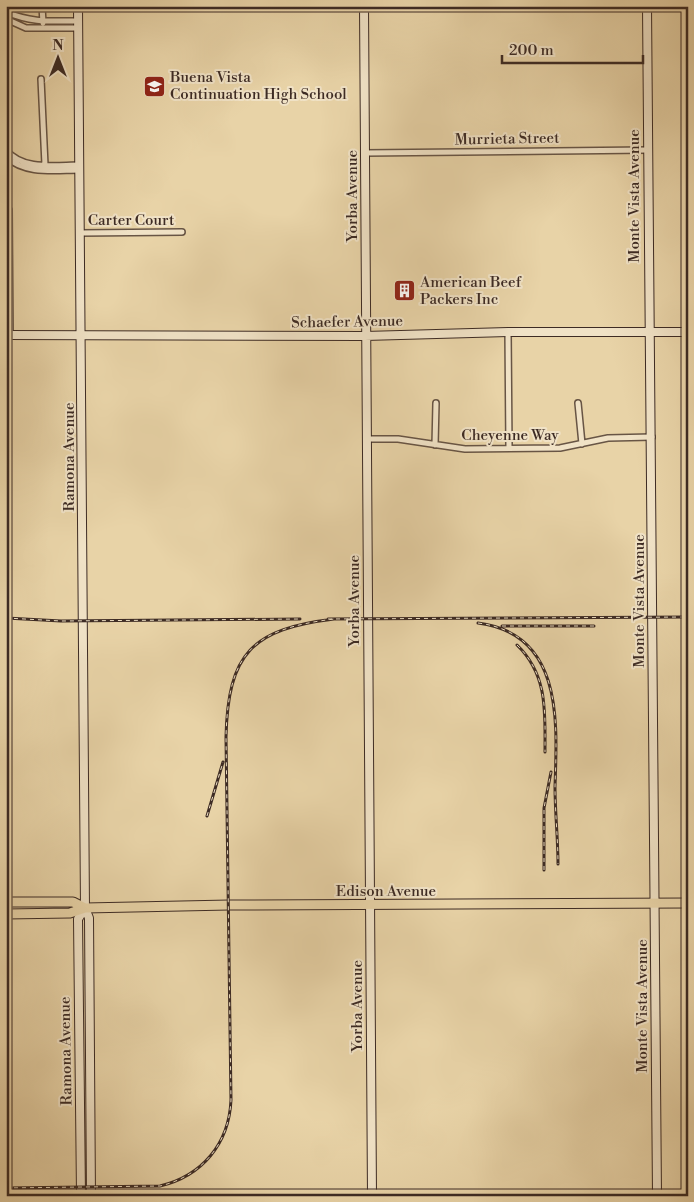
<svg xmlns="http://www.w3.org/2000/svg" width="694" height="1202" font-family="'Libre Bodoni',serif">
<rect width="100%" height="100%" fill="#e8d3a7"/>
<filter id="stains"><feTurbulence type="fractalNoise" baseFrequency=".004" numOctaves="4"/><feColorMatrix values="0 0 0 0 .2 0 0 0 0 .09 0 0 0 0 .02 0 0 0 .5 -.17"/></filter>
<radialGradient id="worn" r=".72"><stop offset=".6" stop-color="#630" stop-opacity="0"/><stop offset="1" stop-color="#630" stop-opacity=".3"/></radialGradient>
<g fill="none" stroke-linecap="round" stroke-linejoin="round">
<defs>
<path id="street" d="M42 6 43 23
M6 12C32 23 51 21 78 21
M6 19 26 28H78
M41 79 45 165
M6 150C23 171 56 165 80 165
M365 153 648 150
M6 157C26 175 55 170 80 170
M9 210 10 335
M80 233 182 232
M508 332 509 448
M578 403 582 444
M367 439H398L465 449 560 448 608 438 652 437
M435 445 436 403"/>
<path id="secondary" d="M78 6 85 908 89 918 91 1196
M364 6 372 1196
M647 6 657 1196
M6 335 365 336 508 332H688
M81 1196 78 919 85 908"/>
<path id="primary" d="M6 902H73L85 908
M6 914 70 913 85 908 229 905 688 903"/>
</defs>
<!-- street casing -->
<use href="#street" stroke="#685545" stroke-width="8"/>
<!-- secondary casing -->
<use href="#secondary" stroke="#3d2b24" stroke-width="10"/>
<!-- primary casing -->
<use href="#primary" stroke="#3d2b24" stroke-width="11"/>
<!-- street -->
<use href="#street" stroke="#f0e2c6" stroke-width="5"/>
<!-- secondary -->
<use href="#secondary" stroke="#f0e2c6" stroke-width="8"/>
<!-- primary -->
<use href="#primary" stroke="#e8d3a7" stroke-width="9"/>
<defs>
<path id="rail" d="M6 618 61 621 300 619
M328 619 688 617
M478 623C564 634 557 723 555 787 555 813 558 838 558 864
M502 626H594
M517 645C548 675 545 712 545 752
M207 816 223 762
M544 870V808L551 772
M6 1188 160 1186C202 1176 229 1144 231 1100L226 737C228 653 252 629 334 619"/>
</defs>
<!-- rail casing -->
<use href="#rail" stroke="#3d2b24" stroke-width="3"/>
<!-- rail -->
<use href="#rail" stroke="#f0e2c6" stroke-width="1" stroke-dasharray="4" stroke-linecap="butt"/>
</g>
<!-- icons -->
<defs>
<symbol id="school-square" viewBox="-11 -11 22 22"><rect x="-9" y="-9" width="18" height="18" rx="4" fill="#8f2418" stroke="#f0e2c6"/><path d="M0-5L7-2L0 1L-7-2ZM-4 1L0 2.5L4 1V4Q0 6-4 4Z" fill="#fff"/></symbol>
<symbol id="building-square" viewBox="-11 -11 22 22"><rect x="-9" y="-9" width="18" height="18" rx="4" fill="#8f2418" stroke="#f0e2c6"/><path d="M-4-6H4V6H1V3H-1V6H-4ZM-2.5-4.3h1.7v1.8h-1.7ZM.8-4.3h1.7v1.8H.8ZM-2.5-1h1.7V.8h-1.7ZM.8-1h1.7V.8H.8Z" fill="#fff"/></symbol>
</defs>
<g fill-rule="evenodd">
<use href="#school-square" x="142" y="74" width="25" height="25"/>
<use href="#building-square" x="392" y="278" width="25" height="25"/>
</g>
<g text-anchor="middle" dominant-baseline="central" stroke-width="4" stroke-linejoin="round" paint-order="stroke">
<!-- poi labels -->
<g font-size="15" fill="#3d2b24" stroke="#f0e2c6" text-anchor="start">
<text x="170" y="77">Buena Vista<tspan x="170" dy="17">Continuation High School</tspan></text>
<text x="420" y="282">American Beef<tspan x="420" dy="17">Packers Inc</tspan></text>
</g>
<!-- street labels -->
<g font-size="15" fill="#3d2b24" stroke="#f0e2c6">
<text transform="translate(507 139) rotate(-1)">Murrieta Street</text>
<text transform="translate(352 196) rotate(-90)">Yorba Avenue</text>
<text transform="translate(634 196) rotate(-90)">Monte Vista Avenue</text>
<text x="131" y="220">Carter Court</text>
<text transform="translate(347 322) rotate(-1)">Schaefer Avenue</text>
<text x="510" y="435">Cheyenne Way</text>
<text transform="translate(69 457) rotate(-90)">Ramona Avenue</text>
<text transform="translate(354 601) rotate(-90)">Yorba Avenue</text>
<text transform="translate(639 601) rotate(-90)">Monte Vista Avenue</text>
<text x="386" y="891">Edison Avenue</text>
<text transform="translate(357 1006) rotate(-90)">Yorba Avenue</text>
<text transform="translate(642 1006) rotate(-90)">Monte Vista Avenue</text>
<text transform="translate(66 1051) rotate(-91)">Ramona Avenue</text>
</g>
</g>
<!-- margin -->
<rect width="694" height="1202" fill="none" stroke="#e8d3a7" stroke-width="25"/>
<rect x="8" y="8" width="679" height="1187" fill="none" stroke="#3d2b24" stroke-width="2.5"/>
<rect x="12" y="12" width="669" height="1177" fill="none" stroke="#3d2b24"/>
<!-- north arrow -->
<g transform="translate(58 58)" stroke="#f0e2c6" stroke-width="4" paint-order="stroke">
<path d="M0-4L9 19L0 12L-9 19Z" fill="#3d2b24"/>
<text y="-8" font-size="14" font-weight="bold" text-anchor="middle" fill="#3d2b24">N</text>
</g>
<!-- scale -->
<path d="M502 55v8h141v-8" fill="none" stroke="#3d2b24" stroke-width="2.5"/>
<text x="509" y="55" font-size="15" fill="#3d2b24" stroke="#f0e2c6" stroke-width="4" paint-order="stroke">200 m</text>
<rect width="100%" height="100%" filter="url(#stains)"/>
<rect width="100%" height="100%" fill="url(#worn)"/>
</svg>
